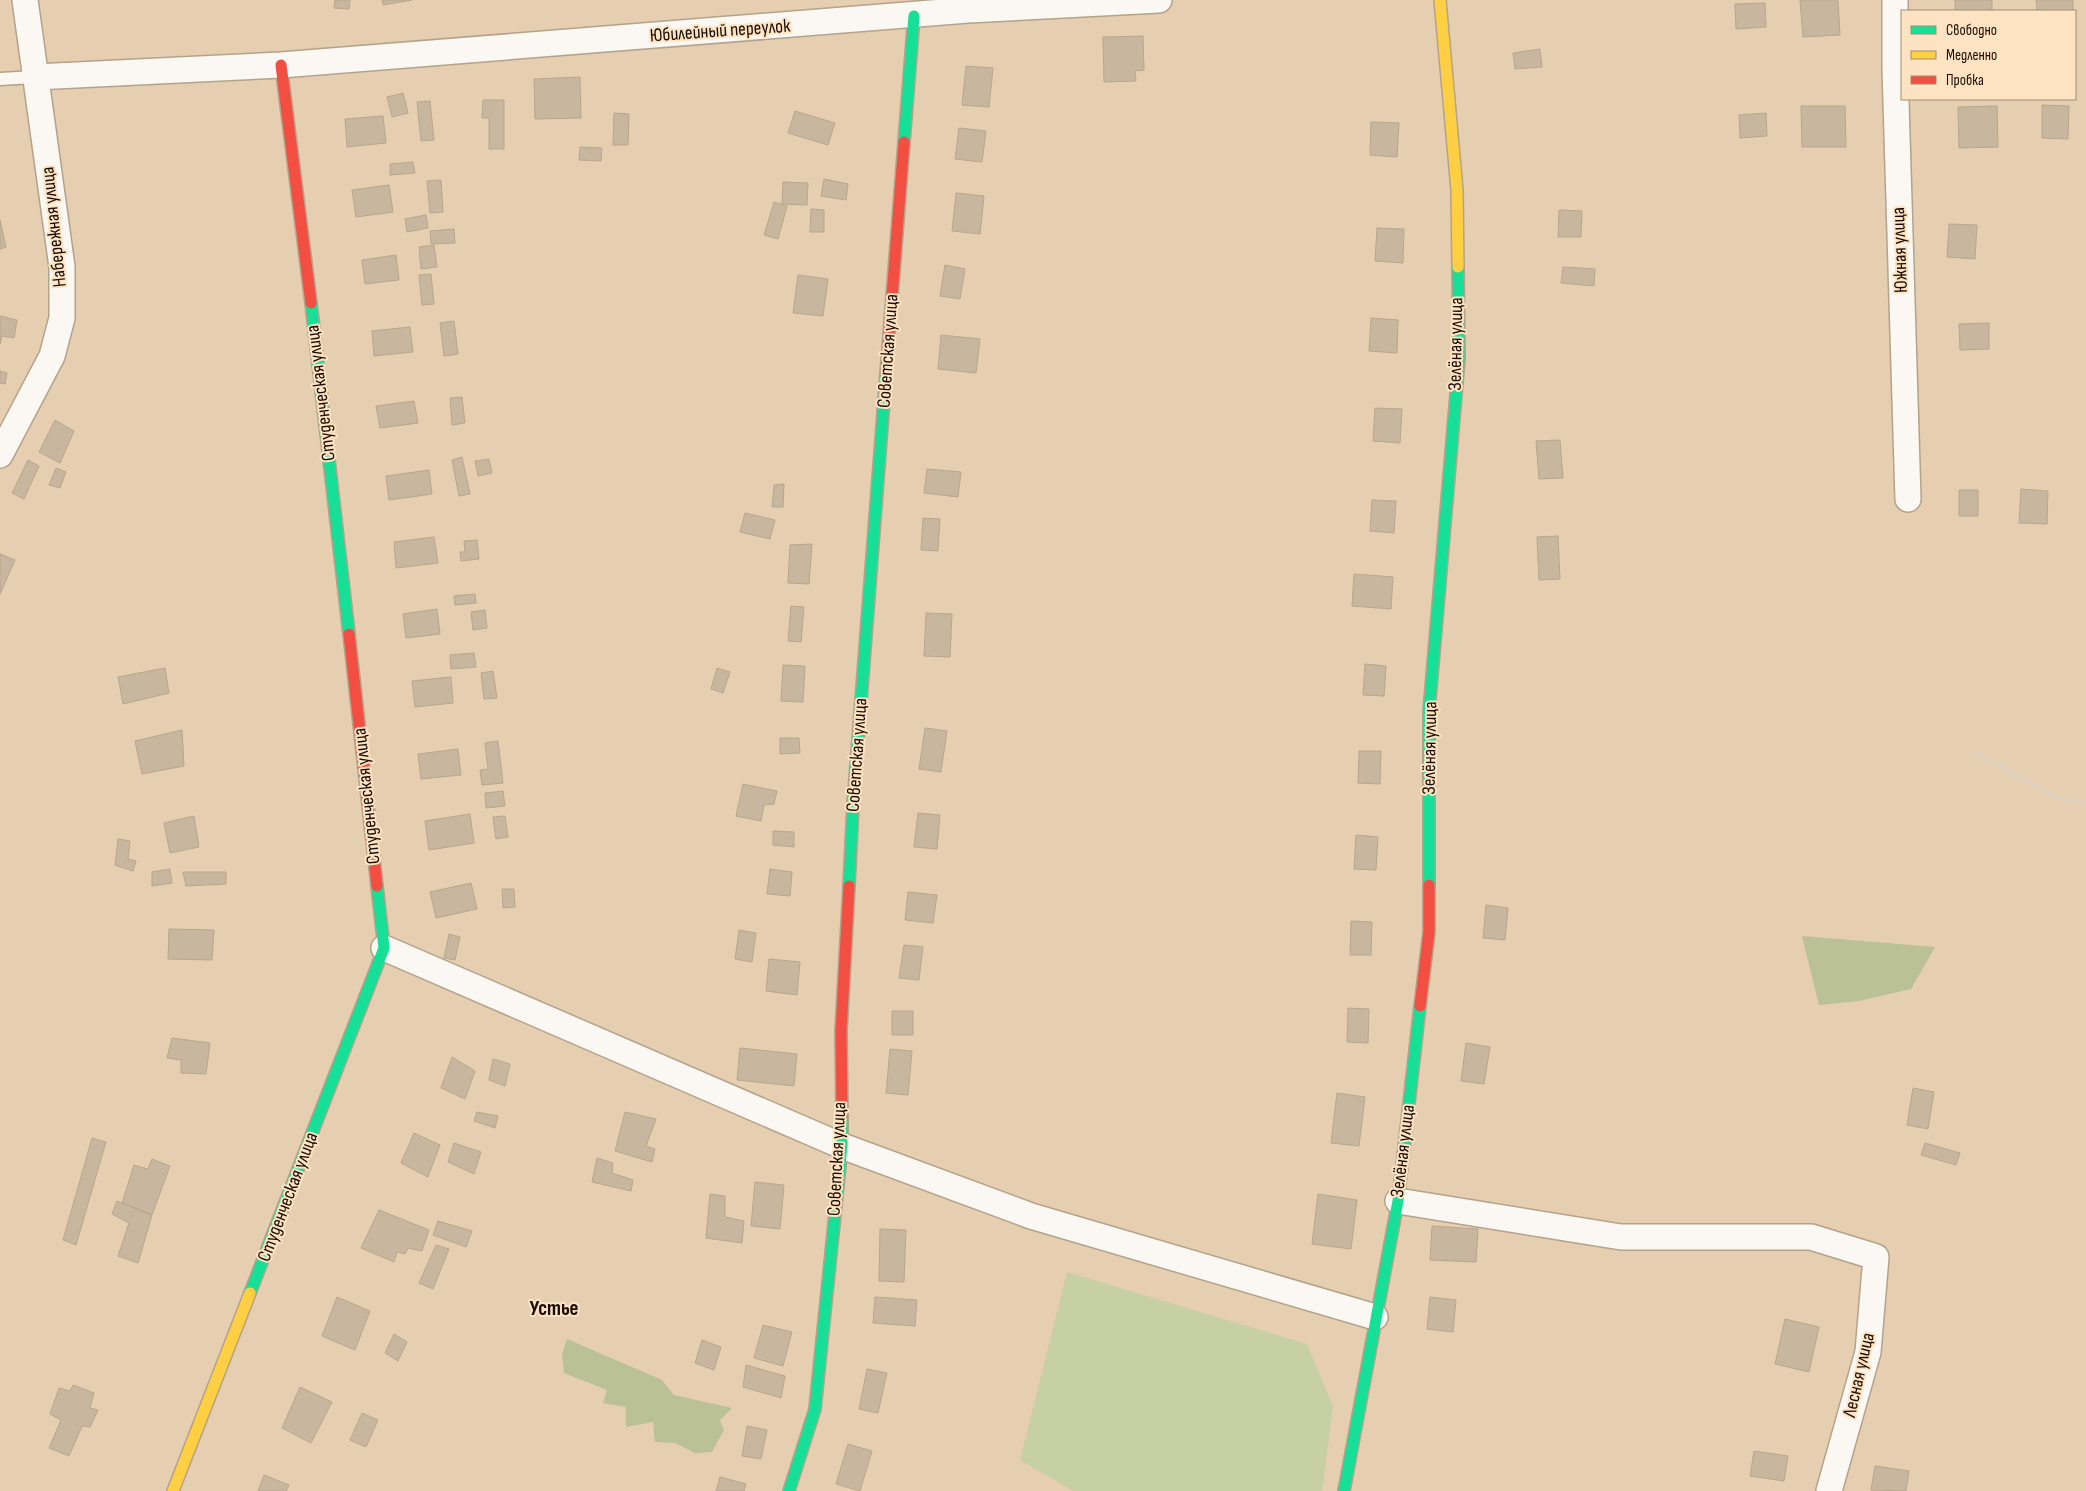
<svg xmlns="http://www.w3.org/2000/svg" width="2086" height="1491" font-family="'Sofia Sans Condensed',sans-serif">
<rect width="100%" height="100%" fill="#e6ceb0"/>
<!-- green -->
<path fill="#c7d0a3" d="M1067 1272 1307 1344 1333 1406 1322 1491H1073L1020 1460Z"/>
<!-- forest -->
<path fill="#b9c195" d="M1802 936 1935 947 1911 989 1859 1001 1819 1005Z
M567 1339 662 1380 674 1395 732 1408 720 1420 724 1430 712 1452 695 1453 675 1443 655 1442 653 1422 626 1427V1407L603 1403 607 1390 564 1373 562 1354Z"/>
<!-- building -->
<path fill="#c8b69e" stroke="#b8a68e" d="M335 0H350L349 9 334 8Z
M382 0H412L383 5Z
M1800 0H1838L1840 35 1803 37Z
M1955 0H1992V11H1955Z
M2036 0H2073V11H2037Z
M1765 3 1766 27 1736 29 1735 4Z
M1143 36 1144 70 1135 71 1136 81 1104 82 1103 37Z
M1540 49 1542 67 1515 69 1513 53Z
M966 66 993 68 989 107 962 105Z
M580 77 581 118 535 119 534 79Z
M403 93 408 113 392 117 387 97Z
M483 100H504V149H489V118H482Z
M430 101 434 140 421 141 417 102Z
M2042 105 2069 106 2068 139 2042 138Z
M1801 106H1845L1846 147H1802Z
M1997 106 1998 147 1959 148 1958 107Z
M795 111 835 123 828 145 788 133Z
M614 113 629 114 628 145H613Z
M1766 113 1767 136 1740 138 1739 115Z
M383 116 386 143 347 147 345 119Z
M1371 122 1399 123 1397 157 1370 155Z
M959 128 986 131 982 162 955 159Z
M580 147 602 148 601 161 579 160Z
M413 162 415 173 390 175V164Z
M824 179 848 184 846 200 821 196Z
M441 180 443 212 430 213 427 181Z
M783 182 808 183 807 205 782 204Z
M389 185 393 212 356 217 352 190Z
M956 193 984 196 980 234 952 231Z
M774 202 787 206 778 239 764 235Z
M811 209 824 210V232H810Z
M1559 210 1582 211 1581 237H1558Z
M426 215 428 228 407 232 405 219Z
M0 220 6 247 0 249Z
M1949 224 1977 225 1975 259 1947 257Z
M1377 228 1404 229 1403 263 1375 261Z
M454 229 455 243 431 244 430 231Z
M434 245 437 267 421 269 419 247Z
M396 255 399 280 365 284 362 260Z
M945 265 965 269 960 299 940 296Z
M1563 267 1595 269 1594 286 1561 283Z
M431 274 434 304 422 305 419 275Z
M798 275 828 279 823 316 793 313Z
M0 316 17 320 14 338 2 336 0 344Z
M1371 318 1398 320 1397 353 1369 351Z
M454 321 458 354 444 356 440 323Z
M1989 323V349L1960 350 1959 324Z
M410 327 413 352 374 356 372 331Z
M941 335 980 339 976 373 938 369Z
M0 371 7 373 5 384 0 383Z
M462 397 465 423 452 425 450 398Z
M414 401 418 423 380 428 376 406Z
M1375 408 1402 409 1400 443 1373 441Z
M55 420 74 431 60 463 39 452Z
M1560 440 1563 478 1539 479 1536 441Z
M462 457 470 494 459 496 452 460Z
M489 459 492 473 478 476 475 461Z
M28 460 39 466 24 499 12 493Z
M56 468 66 472 60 488 49 485Z
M927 469 961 472 958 497 924 493Z
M429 470 432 494 389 500 386 476Z
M784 484 783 507H772L774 485Z
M2021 489 2048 491 2047 524 2019 523Z
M1959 490H1978V516H1959Z
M1372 500 1396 501 1394 533 1370 531Z
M745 513 775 520 770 539 740 532Z
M923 518 940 519 938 551 921 550Z
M1558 536 1560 579 1539 580 1537 537Z
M434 537 438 563 396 568 394 542Z
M477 540 479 559 461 561 460 552H465L464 541Z
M812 544 809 584 788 583 790 545Z
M0 554 15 560 0 594Z
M1354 574 1393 577 1391 609 1352 606Z
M475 594 476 603 455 605 454 596Z
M791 606 804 607 801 642 788 641Z
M437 609 440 634 406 638 403 614Z
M485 610 487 628 473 630 471 612Z
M926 613 952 614 950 657 924 656Z
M474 653 476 667 451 669 450 655Z
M1365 664 1386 666 1384 696 1363 695Z
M783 665 805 666 803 702 781 701Z
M165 668 169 693 123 704 118 677Z
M717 668 730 672 723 693 711 689Z
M493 671 497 698 484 699 481 673Z
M451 677 453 703 415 707 412 681Z
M925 728 947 731 941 772 919 769Z
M182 730 184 766 142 774 135 741Z
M780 738H799L800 753 780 754Z
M498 741 503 783 482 785 480 770 488 769 485 743Z
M458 749 461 775 421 779 418 754Z
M1359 751H1381L1380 784 1358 783Z
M743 784 777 791 774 804 764 805 761 821 736 816Z
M503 791 505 806 486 808 485 793Z
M918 813 940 815 937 849 914 847Z
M470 814 474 843 429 850 425 821Z
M194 816 199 847 170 853 164 823Z
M505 816 508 837 496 839 493 817Z
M773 831 794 832V847L773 845Z
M1356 835 1378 837 1376 870 1354 869Z
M118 839 130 841 128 859 136 861 133 871 115 865Z
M170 869 172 883 152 886V872Z
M770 869 792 872 790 896 767 894Z
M183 872H226V884L186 886Z
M471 883 477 909 436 918 430 892Z
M502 889H514L515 907 503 908Z
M908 892 937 895 933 923 905 920Z
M1486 905 1508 908 1505 940 1483 938Z
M1351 921 1372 922 1371 955H1350Z
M169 929 214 930 212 960 168 959Z
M739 930 756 933 752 962 735 959Z
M449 934 460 937 455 960 444 958Z
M904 945 923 947 919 980 899 978Z
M769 959 800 962 797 995 766 991Z
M1348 1008 1369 1009 1368 1043 1347 1042Z
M892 1011H913V1035H892Z
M172 1038 210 1043 206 1074 181 1073V1060L167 1058Z
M1466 1043 1490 1047 1484 1084 1461 1081Z
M740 1048 797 1054 794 1086 737 1080Z
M890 1049 912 1051 908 1095 886 1093Z
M452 1057 475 1071 465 1099 441 1088Z
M493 1059 510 1064 505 1086 489 1080Z
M1913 1088 1934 1092 1928 1129 1907 1125Z
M1337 1093 1365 1097 1359 1146 1331 1143Z
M477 1112 498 1116 495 1128 474 1121Z
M625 1112 656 1119 646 1146 655 1149 652 1162 615 1151Z
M414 1133 440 1145 428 1177 401 1163Z
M92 1138 106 1142 76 1245 63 1240Z
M454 1143 481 1152 474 1174 448 1162Z
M1925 1143 1960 1153 1956 1165 1921 1155Z
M597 1158 613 1163 612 1173 633 1180 631 1191 592 1182Z
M152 1159 170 1166 152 1215 122 1203 134 1165 148 1169Z
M755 1182 784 1185 780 1229 751 1226Z
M710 1194 725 1196V1217L744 1221 742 1243 706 1238Z
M1318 1194 1357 1200 1351 1249 1312 1244Z
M117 1201 152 1215 138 1263 118 1256 129 1223 112 1214Z
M379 1210 429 1230 422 1251 408 1248 405 1254 397 1252 394 1262 361 1248Z
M438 1221 472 1231 466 1247 433 1235Z
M1432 1226 1478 1229 1476 1262 1430 1260Z
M880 1229 906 1230 904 1282 879 1281Z
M436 1245 449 1249 433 1289 419 1283Z
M337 1297 370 1311 355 1350 322 1336Z
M875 1297 917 1300 915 1326 873 1323Z
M1430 1297 1456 1300 1453 1332 1427 1329Z
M1785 1319 1819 1327 1809 1372 1775 1364Z
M763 1325 792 1332 783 1366 754 1358Z
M394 1334 407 1342 398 1361 385 1353Z
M702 1340 721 1347 714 1370 695 1363Z
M746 1365 785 1376 781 1398 743 1387Z
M867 1369 887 1373 878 1413 859 1409Z
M73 1385 94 1393 90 1408 98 1410 90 1427 82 1426 69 1456 49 1448 61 1420 50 1414 59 1388 70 1391Z
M300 1387 332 1402 311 1443 282 1428Z
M362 1413 378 1420 366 1447 350 1440Z
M747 1426 767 1430 761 1459 742 1456Z
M848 1444 872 1451 860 1491 836 1484Z
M1754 1451 1788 1456 1784 1481 1750 1476Z
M1875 1466 1909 1471 1906 1491 1871 1490Z
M264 1475 289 1485 286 1491H258Z
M720 1477 746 1484 744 1491H716Z"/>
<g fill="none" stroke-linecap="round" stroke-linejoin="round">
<defs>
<path id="lane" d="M0 79 35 77"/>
<path id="street" d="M1895 0V69L1908 499
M35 77 281 65 968 10 1159 0
M0 455 52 356 62 318V267L25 0
M384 948 842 1146 1031 1216 1375 1317
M1398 1201 1621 1237H1811L1876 1257 1868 1352 1829 1491"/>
<path id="fast" d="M904 142 914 16
M311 303 349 634
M1429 885V711L1459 359 1458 267
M849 886 853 805 886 374
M250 1293 384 948 377 886
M789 1491 815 1409 842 1146V1115
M1344 1491 1398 1201 1420 1006"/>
<path id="slow" d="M1440 0 1457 190 1458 267
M173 1491 250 1293"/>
<path id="jam" d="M281 65 311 303
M886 374 904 142
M349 634 377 886
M1420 1006 1429 932V885
M842 1115 841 1031 849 886"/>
</defs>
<!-- lane casing -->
<use href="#lane" stroke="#b4a28b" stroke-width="15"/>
<!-- street casing -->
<use href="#street" stroke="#b4a28b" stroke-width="28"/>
<!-- fast casing -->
<use href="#fast" stroke="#b4a28b" stroke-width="14"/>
<!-- slow casing -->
<use href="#slow" stroke="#b4a28b" stroke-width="14"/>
<!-- jam casing -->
<use href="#jam" stroke="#b4a28b" stroke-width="14"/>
<!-- path -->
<path stroke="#dad2c9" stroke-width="3" stroke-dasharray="5 2.5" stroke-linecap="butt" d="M1973 751 2057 798 2086 803"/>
<!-- lane -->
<use href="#lane" stroke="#fbf8f3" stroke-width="12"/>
<!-- street -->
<use href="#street" stroke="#fbf8f3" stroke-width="25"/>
<!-- fast -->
<use href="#fast" stroke="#16e098" stroke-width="11"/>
<!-- slow -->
<use href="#slow" stroke="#ffcf43" stroke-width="11"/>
<!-- jam -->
<use href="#jam" stroke="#f24e42" stroke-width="11"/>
</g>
<g text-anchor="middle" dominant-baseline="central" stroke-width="4" stroke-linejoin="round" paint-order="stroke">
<!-- street labels -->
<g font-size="19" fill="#1a0b00" stroke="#fde3c1">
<text transform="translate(720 31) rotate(-4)">Юбилейный переулок</text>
<text transform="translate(54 227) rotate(-96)">Набережная улица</text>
<text transform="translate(1900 250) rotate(-92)">Южная улица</text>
<text transform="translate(1456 344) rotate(-89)">Зелёная улица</text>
<text transform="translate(888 351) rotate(-86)">Советская улица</text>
<text transform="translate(321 393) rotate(-97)">Студенческая улица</text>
<text transform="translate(1430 748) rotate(-89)">Зелёная улица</text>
<text transform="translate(857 755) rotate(-86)">Советская улица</text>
<text transform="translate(367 796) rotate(-96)">Студенческая улица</text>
<text transform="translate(1403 1151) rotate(-83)">Зелёная улица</text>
<text transform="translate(837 1159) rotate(-87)">Советская улица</text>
<text transform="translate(288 1197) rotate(-69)">Студенческая улица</text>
<text transform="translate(1859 1375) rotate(-77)">Лесная улица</text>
</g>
<!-- quarter labels -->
<g font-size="21" font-weight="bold" fill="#1a0b00" stroke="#fde3c1">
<text x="554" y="1308">Устье</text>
</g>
</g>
<!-- legend -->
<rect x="1901" y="10" width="175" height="90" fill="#fde3c1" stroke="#a28d74"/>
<rect x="1911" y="26" width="25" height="8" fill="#16e098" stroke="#a28d74"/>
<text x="1946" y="35" font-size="15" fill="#1a0b00">Свободно</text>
<rect x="1911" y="51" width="25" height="8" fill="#ffcf43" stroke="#a28d74"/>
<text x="1946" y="60" font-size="15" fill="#1a0b00">Медленно</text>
<rect x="1911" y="76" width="25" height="8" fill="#f24e42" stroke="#a28d74"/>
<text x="1946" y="85" font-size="15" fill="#1a0b00">Пробка</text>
</svg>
